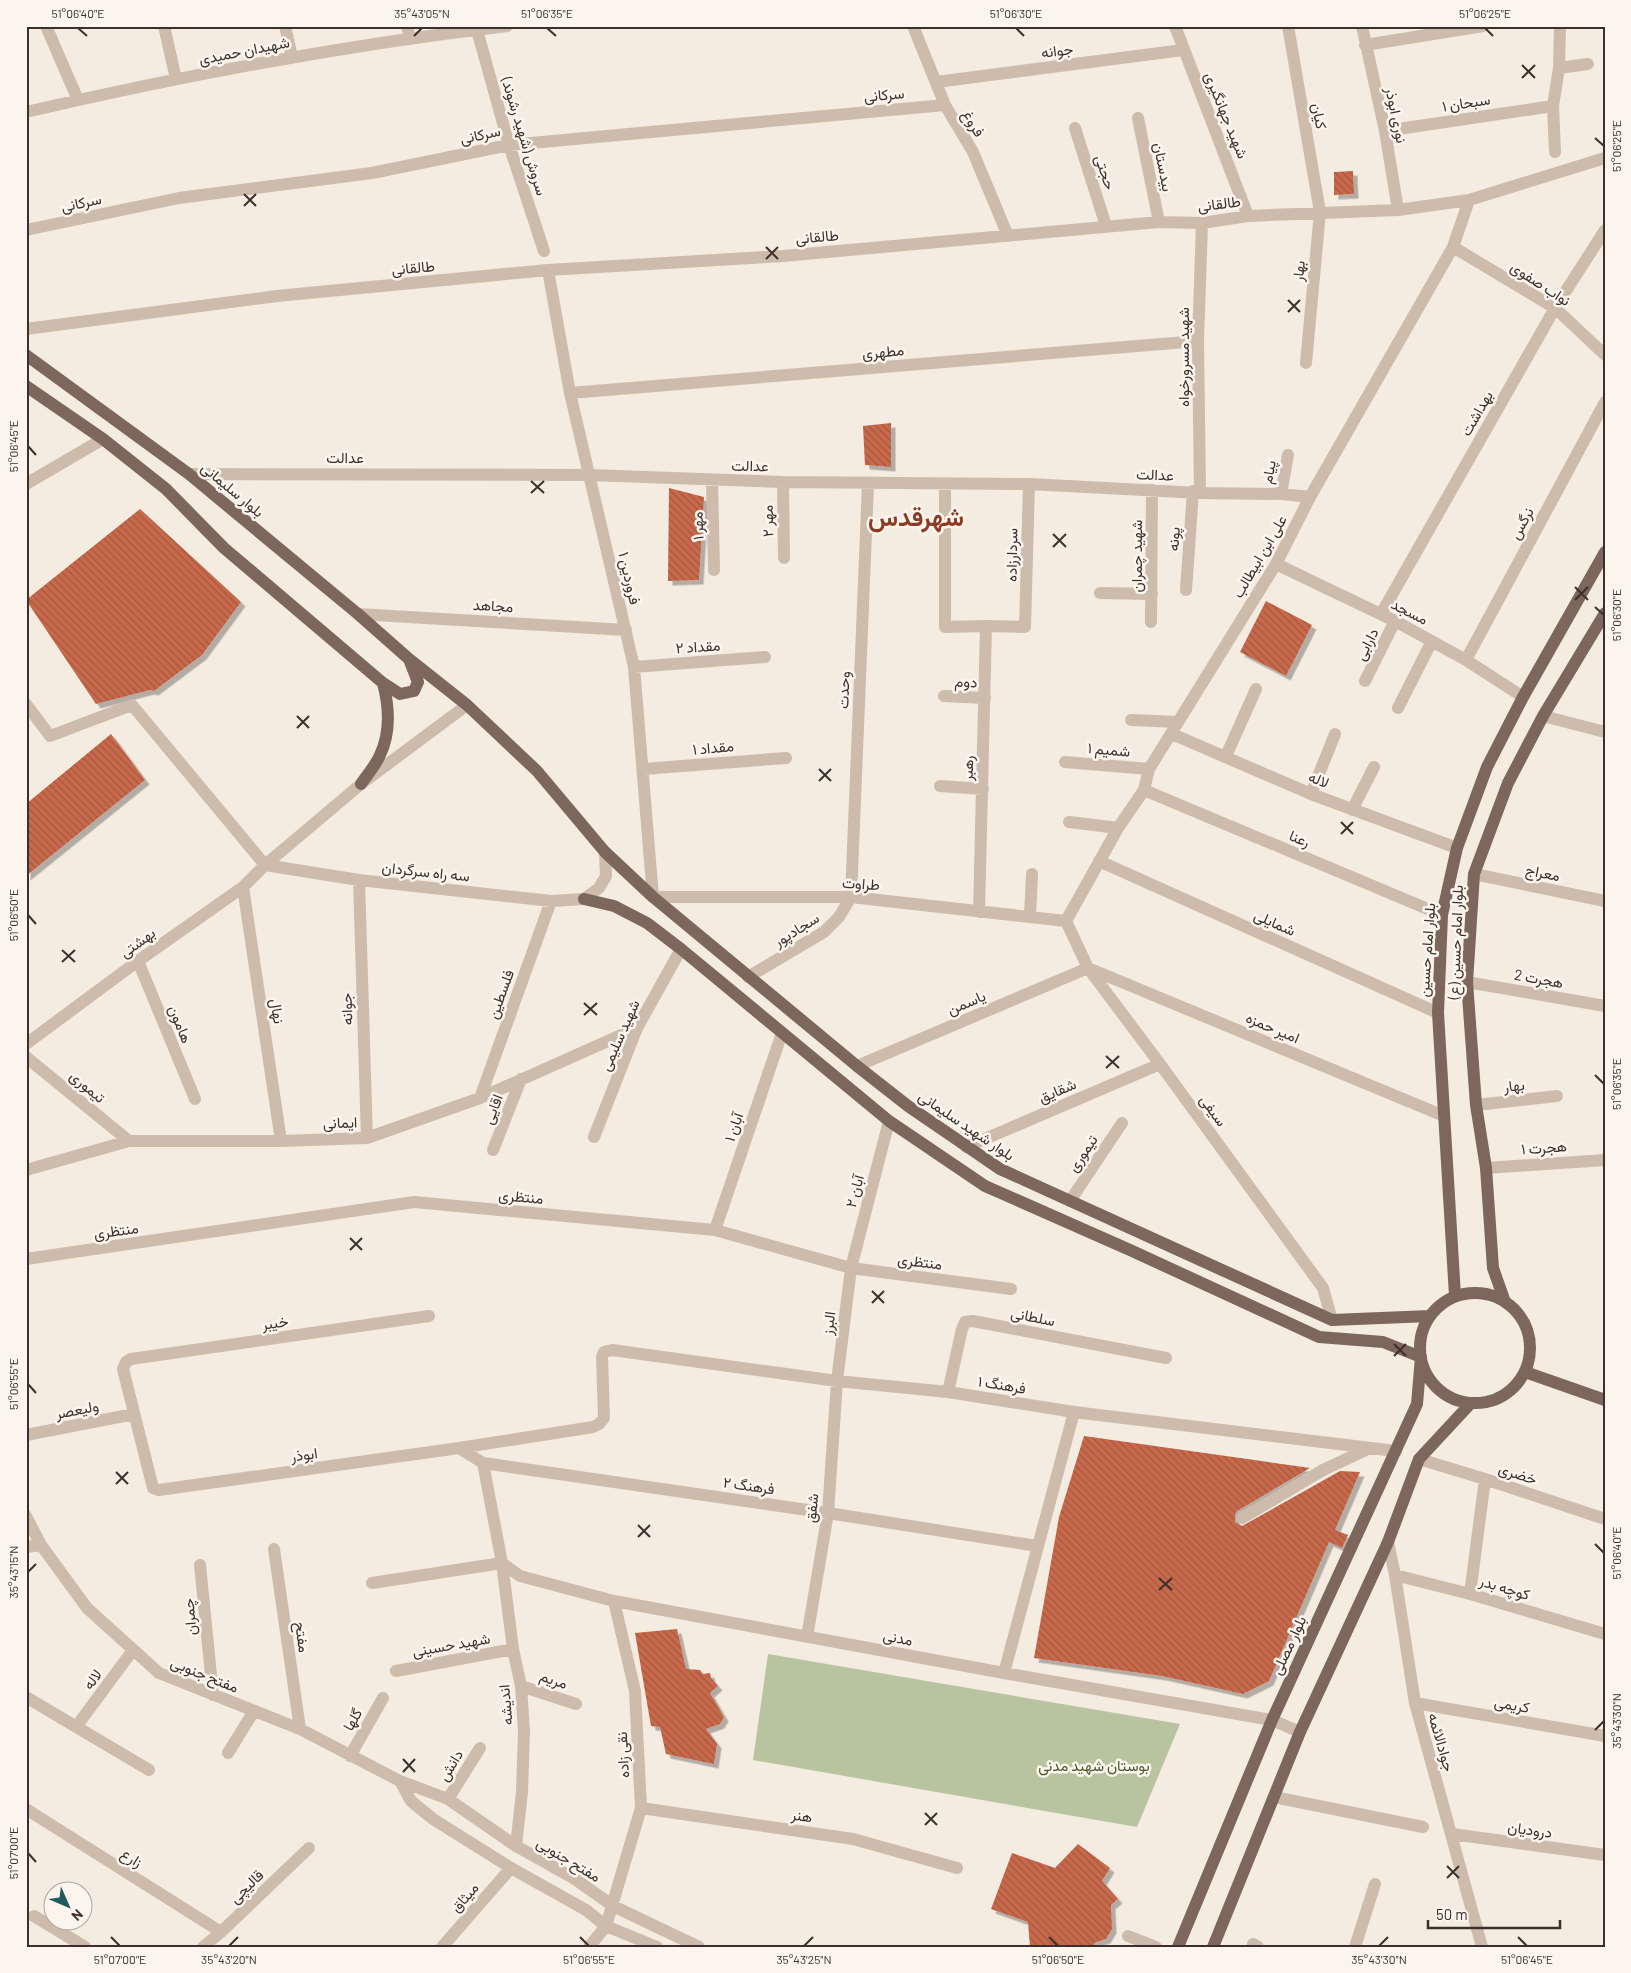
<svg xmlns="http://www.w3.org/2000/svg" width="1631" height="1973" font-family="Barlow,Vazirmatn,sans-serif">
<defs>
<pattern id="building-back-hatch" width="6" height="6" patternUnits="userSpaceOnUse" patternTransform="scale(1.25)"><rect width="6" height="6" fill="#c8694b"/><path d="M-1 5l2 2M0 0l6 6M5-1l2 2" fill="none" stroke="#a4573f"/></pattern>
<filter id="shadow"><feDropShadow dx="4.5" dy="4.5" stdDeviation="0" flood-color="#0004"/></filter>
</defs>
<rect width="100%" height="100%" fill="#f4ebe1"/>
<!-- park -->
<path fill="#b8c4a0" d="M768 1654 1180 1724 1137 1827 753 1760Z"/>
<!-- building -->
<path fill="url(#building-back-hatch)" filter="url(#shadow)" d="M1353 171 1354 194 1334 195V172Z
M891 423V467L865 465 863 426Z
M669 488 704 497 699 580 668 581Z
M140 509 241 602 202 655 154 691 150 690 96 704 26 600Z
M1266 601 1312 625 1286 676 1240 652Z
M111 734 145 780 26 876V804Z
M1084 1436 1310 1468 1237 1511 1235 1514V1522L1242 1526 1340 1471 1360 1472 1335 1530 1348 1535 1342 1548 1329 1542 1269 1681 1243 1694 1162 1676 1034 1658 1059 1517Z
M677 1629 686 1669 700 1670 703 1674 710 1673 711 1678 718 1686 710 1693 724 1717 720 1724 706 1729 717 1744 714 1764 666 1754 660 1727 651 1726 635 1633Z
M1078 1844 1110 1868 1102 1881 1118 1899 1111 1905 1112 1929 1106 1939 1094 1943V1947H1030L1028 1922 991 1909 1012 1853 1055 1868Z"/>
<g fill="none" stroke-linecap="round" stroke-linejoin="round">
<!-- minor -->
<path stroke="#cdbbac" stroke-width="12" d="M46 26 78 100
M164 26 176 79
M285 26 292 57
M407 26 410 39
M913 26 945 105 973 152 1008 236
M1175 26 1248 216
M1288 26 1320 212 1306 363
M1362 26 1385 131 1398 210
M477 30 509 145 544 251
M1365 45 1483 26
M1559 68 1588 64
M936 82 1183 50
M26 112C185 75 345 45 507 26
M1138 118 1159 222
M1075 128 1106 226
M1385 131 1553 106
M1555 152 1553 106 1559 68 1560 26
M26 230 179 198 372 173 509 145 945 105
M1453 247 1555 308 1605 355
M548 270 570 393 634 667 653 897H851L1066 921
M26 329 277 296 548 270 783 256 1159 222 1202 223 1248 216 1398 210 1469 200 1605 158
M570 393 1198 341
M189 474 589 475 783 482 1029 484 1200 493 1281 494 1310 497
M712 481 714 570
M783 482 784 558
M26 484 103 439
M945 484V627L986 626 1025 627 1029 484
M1200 493 1198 341 1202 223
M1281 494 1288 455
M1276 564 1395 621 1466 660 1523 697
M1186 590 1193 491
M1100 593 1152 594
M358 614 626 630
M1381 614 1555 308 1605 230
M1151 622 1152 490
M1466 660 1605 402
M634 667 765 657
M1365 681 1395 621
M944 696 985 698
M26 704 50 736 132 705 265 865
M1398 708 1432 641
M1543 716 1605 732
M1131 720 1177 722
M1172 734 1311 794 1457 848
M1226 756 1256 689
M1065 762 1149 769
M643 769 786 758
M940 786 983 789
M1144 790 1442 915
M1311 794 1335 734
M1352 810 1374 767
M1069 822 1118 828
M1099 861 1438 1013
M265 865 359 880 551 901 584 899 599 888 606 876 605 852
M1474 874 1605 901
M359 880 367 1138
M243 887 281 1141
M979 912 986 626
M1030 916 1032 874
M1066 921 1118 828 1144 790 1149 769 1276 564 1310 497 1453 247 1469 200
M1066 921 1088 968 1160 1064 1323 1288 1332 1320
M138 961 195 1099
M748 977 824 932 839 917 851 897 868 484
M1467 982 1605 1006
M26 1044 138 961 243 887 265 865 361 784 467 705
M26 1057 129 1141
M857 1066 1088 968 1444 1116
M480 1098 551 901
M1476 1105 1557 1096
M594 1137 637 1028 681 949
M966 1147 1160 1064
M493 1150 521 1079
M1486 1168 1605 1160
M26 1170 129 1141H281L367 1138 480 1098 637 1028
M1070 1201 1122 1123
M715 1230 782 1033
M26 1259 414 1202 715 1230 851 1268 1011 1289
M429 1316 131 1359 126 1362 123 1369 153 1488 159 1490 459 1448 593 1427 599 1424 604 1418 602 1357 604 1352 612 1350 837 1381 948 1392 1074 1412 1396 1451
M948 1392 962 1329 965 1322 973 1321 1166 1358
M26 1435 134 1414
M459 1448 483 1463 828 1513 1037 1546
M1419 1459 1485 1479 1605 1519
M483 1463 502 1563 520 1576 614 1601 1004 1673 1272 1720 1300 1732
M26 1516 41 1545 87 1608 159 1673 300 1729 400 1781 448 1799 516 1846 575 1879 613 1906 699 1947
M1242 1518 1323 1470 1370 1448
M1388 1542 1395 1575 1415 1703 1482 1947
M26 1547 41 1545
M274 1549 300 1729
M200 1565 213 1695
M1395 1575 1470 1594 1605 1634
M372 1583 502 1563 513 1649 521 1686 524 1731 522 1792 516 1846
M1470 1594 1485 1479
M807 1637 828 1513 837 1381 851 1268 889 1121
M396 1671 513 1649
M1004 1673 1074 1412
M521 1686 576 1704
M26 1697 149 1770
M1415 1703 1605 1736
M76 1727 133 1650
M228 1753 254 1711
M350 1756 383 1698
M400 1781 411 1801 433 1819 511 1868 586 1910 606 1926 657 1947
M1274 1797 1423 1827
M448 1799 480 1748
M641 1808 853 1839 957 1868
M26 1809 221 1932
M1452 1834 1605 1855
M34 1916 85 1947
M1128 1936 1156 1947
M1253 1944 1258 1947
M203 1947 221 1932 309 1848
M442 1947 511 1868
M589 1947 606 1926 641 1808 635 1691 614 1601
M1355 1947 1375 1884"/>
<!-- major -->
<path stroke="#7d675c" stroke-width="12" d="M26 355 189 474 358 614 409 659 467 705 537 771 605 852 653 897 857 1066 908 1106 1000 1169 1332 1320 1430 1316
M26 386 103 439 166 489 224 548 383 683 400 694 414 691 418 682 409 659
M361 784C367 775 376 765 380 755 391 732 389 706 383 683
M584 899 614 906 647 923 681 949 889 1121 985 1186 1130 1250 1319 1337 1383 1342 1421 1357 1417 1404 1272 1720 1178 1947
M1420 1348a55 55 0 1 1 110 0a55 55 0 1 1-110 0Z
M1455 1296 1438 1013 1442 915 1457 848 1487 767 1523 697 1605 552
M1505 1302 1493 1268 1486 1168 1476 1105 1467 982 1474 874 1508 783 1543 716 1605 613
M1525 1372 1605 1400
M1213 1947 1300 1732 1388 1542 1419 1459 1471 1403"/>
</g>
<!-- ticks -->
<path fill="none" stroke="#3b302b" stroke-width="2" d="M78 28 87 36M547 28 556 36M1016 28 1024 36M1485 28 1493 36M414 36 422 28M1522 65 1535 78M1522 78 1535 65M1595 138 1604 146M244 194 256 206M244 206 256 194M766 247 778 259M766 259 778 247M1288 300 1300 312M1288 312 1300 300M28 446 36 455M531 481 544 493M531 493 544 481M1053 534 1066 547M1053 547 1066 534M1575 587 1588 600M1575 600 1588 587M1595 607 1604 615M297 716 309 728M297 728 309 716M819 769 831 781M819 781 831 769M1341 822 1353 834M1341 834 1353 822M28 915 36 924M62 950 75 962M62 962 75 950M584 1003 597 1015M584 1015 597 1003M1106 1056 1119 1068M1106 1068 1119 1056M1595 1075 1604 1084M350 1238 362 1250M350 1250 362 1238M872 1291 884 1303M872 1303 884 1291M1394 1344 1406 1356M1394 1356 1406 1344M28 1384 36 1393M116 1472 128 1484M116 1484 128 1472M638 1525 650 1537M638 1537 650 1525M1595 1544 1604 1553M28 1572 36 1564M1159 1578 1172 1590M1159 1590 1172 1578M1595 1730 1604 1721M403 1759 415 1772M403 1772 415 1759M925 1813 937 1825M925 1825 937 1813M28 1853 36 1862M1447 1866 1459 1878M1447 1878 1459 1866M111 1937 120 1946M580 1937 589 1946M1049 1937 1058 1946M1518 1937 1527 1946M229 1946 238 1937M804 1946 813 1937M1379 1946 1388 1937"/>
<g text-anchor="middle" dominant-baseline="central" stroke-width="5" stroke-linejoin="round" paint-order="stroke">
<!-- street labels -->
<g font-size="15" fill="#3b302b" stroke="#fbf5ee">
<text transform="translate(244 50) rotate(-11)">شهیدان حمیدی</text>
<text transform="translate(1057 50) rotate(-7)">جوانه</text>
<text transform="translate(884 94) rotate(-5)">سرکانی</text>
<text transform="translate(1466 102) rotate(-9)">سبحان ۱</text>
<text transform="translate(1227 115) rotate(68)">شهید جهانگیری</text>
<text transform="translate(1397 115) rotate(78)">نوری ابوذر</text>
<text transform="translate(1320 116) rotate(80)">کیان</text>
<text transform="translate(974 123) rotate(59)">فروغ</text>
<text transform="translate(480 134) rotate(-12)">سرکانی</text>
<text transform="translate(525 136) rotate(73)">سروش (شهید رشوند)</text>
<text transform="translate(1164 167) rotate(79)">بیدستان</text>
<text transform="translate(1106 172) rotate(72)">حجتی</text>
<text transform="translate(81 202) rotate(-12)">سرکانی</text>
<text transform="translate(1219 203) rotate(-7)">طالقانی</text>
<text transform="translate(817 236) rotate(-5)">طالقانی</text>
<text transform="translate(413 267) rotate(-5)">طالقانی</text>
<text transform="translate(1298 271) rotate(-85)">بهار</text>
<text transform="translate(1541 283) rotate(33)">نواب صفوی</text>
<text transform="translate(883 351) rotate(-5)">مطهری</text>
<text transform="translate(1183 357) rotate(-90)">شهید مسرورخواه</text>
<text transform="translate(1476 413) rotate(-60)">بهداشت</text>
<text x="345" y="457">عدالت</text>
<text transform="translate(750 465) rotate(1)">عدالت</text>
<text transform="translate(1268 472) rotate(-80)">پیام</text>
<text transform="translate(1155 474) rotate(2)">عدالت</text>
<text transform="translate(233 489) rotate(40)">بلوار سلیمانی</text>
<text transform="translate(767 521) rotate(-91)">مهر ۲</text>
<text transform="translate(1521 523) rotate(-62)">نرگس</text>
<text transform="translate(697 526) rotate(-92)">مهر ۱</text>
<text transform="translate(1173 539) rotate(-86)">پونه</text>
<text transform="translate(1011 555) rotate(-89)">سردارزاده</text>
<text transform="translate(1136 556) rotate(-90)">شهید چمران</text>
<text transform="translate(1259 556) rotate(-60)">علی ابن ابیطالب</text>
<text transform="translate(630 578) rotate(77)">فروردین ۱</text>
<text transform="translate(493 605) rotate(3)">مجاهد</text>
<text transform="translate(1410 611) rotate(27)">مسجد</text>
<text transform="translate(1366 644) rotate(-63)">دارابی</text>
<text transform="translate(698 646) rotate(-4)">مقداد ۲</text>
<text transform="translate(966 681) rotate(3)">دوم</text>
<text transform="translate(843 690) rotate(-88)">وحدت</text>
<text transform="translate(713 747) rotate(-5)">مقداد ۱</text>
<text transform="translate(1109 749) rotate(5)">شمیم ۱</text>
<text transform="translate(967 768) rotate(-88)">رهبر</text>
<text transform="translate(1319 779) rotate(22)">لاله</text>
<text transform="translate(1300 838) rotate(23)">رعنا</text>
<text transform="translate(426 871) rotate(6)">سه راه سرگردان</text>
<text transform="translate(1543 872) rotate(11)">معراج</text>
<text transform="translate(861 883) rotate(4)">طراوت</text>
<text transform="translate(1275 922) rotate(24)">شمایلی</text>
<text transform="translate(796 929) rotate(-32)">سجادپور</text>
<text transform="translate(137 942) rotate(-36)">بهشتی</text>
<text transform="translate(1455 942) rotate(-88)">بلوار امام حسین (ع)</text>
<text transform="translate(1426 950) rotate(-86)">بلوار امام حسین</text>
<text transform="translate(1539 978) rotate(10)">هجرت 2</text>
<text transform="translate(500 994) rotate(-70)">فلسطین</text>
<text transform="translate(966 1002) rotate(-23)">یاسمن</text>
<text transform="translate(346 1009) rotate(-92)">جوانه</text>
<text transform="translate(278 1011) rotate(81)">نهال</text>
<text transform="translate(181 1024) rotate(68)">هامون</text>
<text transform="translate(1273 1027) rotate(23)">امیر حمزه</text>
<text transform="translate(619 1035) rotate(-66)">شهید سلیمی</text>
<text transform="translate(1514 1085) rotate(-6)">بهار</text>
<text transform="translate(88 1086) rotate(40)">تیموری</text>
<text transform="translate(1057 1090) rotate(-23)">شقایق</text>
<text transform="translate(492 1109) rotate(-69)">اقایی</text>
<text transform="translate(1214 1110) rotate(54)">سیفی</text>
<text transform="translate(340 1122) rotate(-2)">ایمانی</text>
<text transform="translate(967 1125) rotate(34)">بلوار شهید سلیمانی</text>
<text transform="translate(733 1127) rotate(-71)">آبان ۱</text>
<text transform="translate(1544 1147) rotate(-4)">هجرت ۱</text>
<text transform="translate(1082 1153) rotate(-56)">تیموری</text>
<text transform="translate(854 1191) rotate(-75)">آبان ۲</text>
<text transform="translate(521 1196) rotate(5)">منتظری</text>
<text transform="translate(116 1230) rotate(-8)">منتظری</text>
<text transform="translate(920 1261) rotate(7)">منتظری</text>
<text transform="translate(1033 1316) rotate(11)">سلطانی</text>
<text transform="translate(275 1322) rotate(-8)">خیبر</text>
<text transform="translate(828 1323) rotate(-83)">البرز</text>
<text transform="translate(1002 1384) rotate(9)">فرهنگ ۱</text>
<text transform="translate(77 1409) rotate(-11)">ولیعصر</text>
<text transform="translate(304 1454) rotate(-8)">ابوذر</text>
<text transform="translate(1518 1473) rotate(18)">خضری</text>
<text transform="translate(749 1485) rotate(8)">فرهنگ ۲</text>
<text transform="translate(811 1508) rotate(-84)">شفق</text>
<text transform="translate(1505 1587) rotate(17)">کوچه بدر</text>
<text transform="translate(189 1617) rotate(-95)">چمران</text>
<text transform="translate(303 1637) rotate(82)">مفتح</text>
<text transform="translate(898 1637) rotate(11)">مدنی</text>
<text transform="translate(451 1644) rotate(-10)">شهید حسینی</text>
<text transform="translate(1288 1645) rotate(-65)">بلوار مصلی</text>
<text transform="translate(205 1674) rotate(22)">مفتح جنوبی</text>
<text transform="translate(92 1679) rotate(-53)">لاله</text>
<text transform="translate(554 1679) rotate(19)">مریم</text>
<text transform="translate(1512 1704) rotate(10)">کریمی</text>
<text transform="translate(505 1705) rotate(-95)">اندیشه</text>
<text transform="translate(352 1719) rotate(-60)">گلها</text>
<text transform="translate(1442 1742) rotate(74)">جوادالائمه</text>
<text transform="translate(622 1755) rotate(-93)">نقی زاده</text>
<text transform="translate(450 1765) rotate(-59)">دانش</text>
<text transform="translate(802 1815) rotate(8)">هنر</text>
<text transform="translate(1530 1829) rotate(8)">درودیان</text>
<text transform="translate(132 1857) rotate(32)">زارع</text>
<text transform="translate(569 1859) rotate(31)">مفتح جنوبی</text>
<text transform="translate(246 1886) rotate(-44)">قالیچی</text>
<text transform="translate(464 1897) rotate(-49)">میثاق</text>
</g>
<!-- park labels -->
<g font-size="15" fill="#4a5a2e" stroke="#fbf5ee">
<text x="1094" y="1765">بوستان شهید مدنی</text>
</g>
<!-- town labels -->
<g font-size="25" font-weight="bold" fill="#8c3b22" stroke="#fbf5ee">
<text x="916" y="516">شهرقدس</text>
</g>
</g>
<!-- border -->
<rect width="1631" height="1973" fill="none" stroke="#fbf5ee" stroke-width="55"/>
<!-- north arrow -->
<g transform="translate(68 1906) rotate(135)"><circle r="24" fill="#fbf5ee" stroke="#aea6a0"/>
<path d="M0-4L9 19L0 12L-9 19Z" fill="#1f5a5e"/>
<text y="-8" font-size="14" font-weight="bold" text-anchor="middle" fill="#3b302b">N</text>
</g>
<!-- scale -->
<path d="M1428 1920v8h132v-8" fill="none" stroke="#3b302b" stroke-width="2.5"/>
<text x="1436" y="1920" font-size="15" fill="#3b302b" stroke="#fbf5ee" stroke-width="4" paint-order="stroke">50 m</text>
<rect x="28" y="28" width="1576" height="1918" fill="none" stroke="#3b302b" stroke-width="2"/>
<g font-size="12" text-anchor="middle" fill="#3b302b">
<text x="78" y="18">51°06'40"E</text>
<text x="422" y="18">35°43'05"N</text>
<text x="547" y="18">51°06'35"E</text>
<text x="1016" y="18">51°06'30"E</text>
<text x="1485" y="18">51°06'25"E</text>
<text transform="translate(1617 146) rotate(-90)" y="4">51°06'25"E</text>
<text transform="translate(14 446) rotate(-90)" y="4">51°06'45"E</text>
<text transform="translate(1617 615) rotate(-90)" y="4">51°06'30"E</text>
<text transform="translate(14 915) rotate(-90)" y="4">51°06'50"E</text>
<text transform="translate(1617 1084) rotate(-90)" y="4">51°06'35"E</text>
<text transform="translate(14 1384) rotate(-90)" y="4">51°06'55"E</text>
<text transform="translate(1617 1553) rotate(-90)" y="4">51°06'40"E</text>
<text transform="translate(14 1572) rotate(-90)" y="4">35°43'15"N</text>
<text transform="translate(1617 1721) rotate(-90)" y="4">35°43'30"N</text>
<text transform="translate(14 1853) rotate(-90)" y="4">51°07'00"E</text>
<text x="120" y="1964">51°07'00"E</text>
<text x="229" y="1964">35°43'20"N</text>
<text x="589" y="1964">51°06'55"E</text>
<text x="804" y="1964">35°43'25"N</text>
<text x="1058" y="1964">51°06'50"E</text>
<text x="1379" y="1964">35°43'30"N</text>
<text x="1527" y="1964">51°06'45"E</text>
</g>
</svg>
